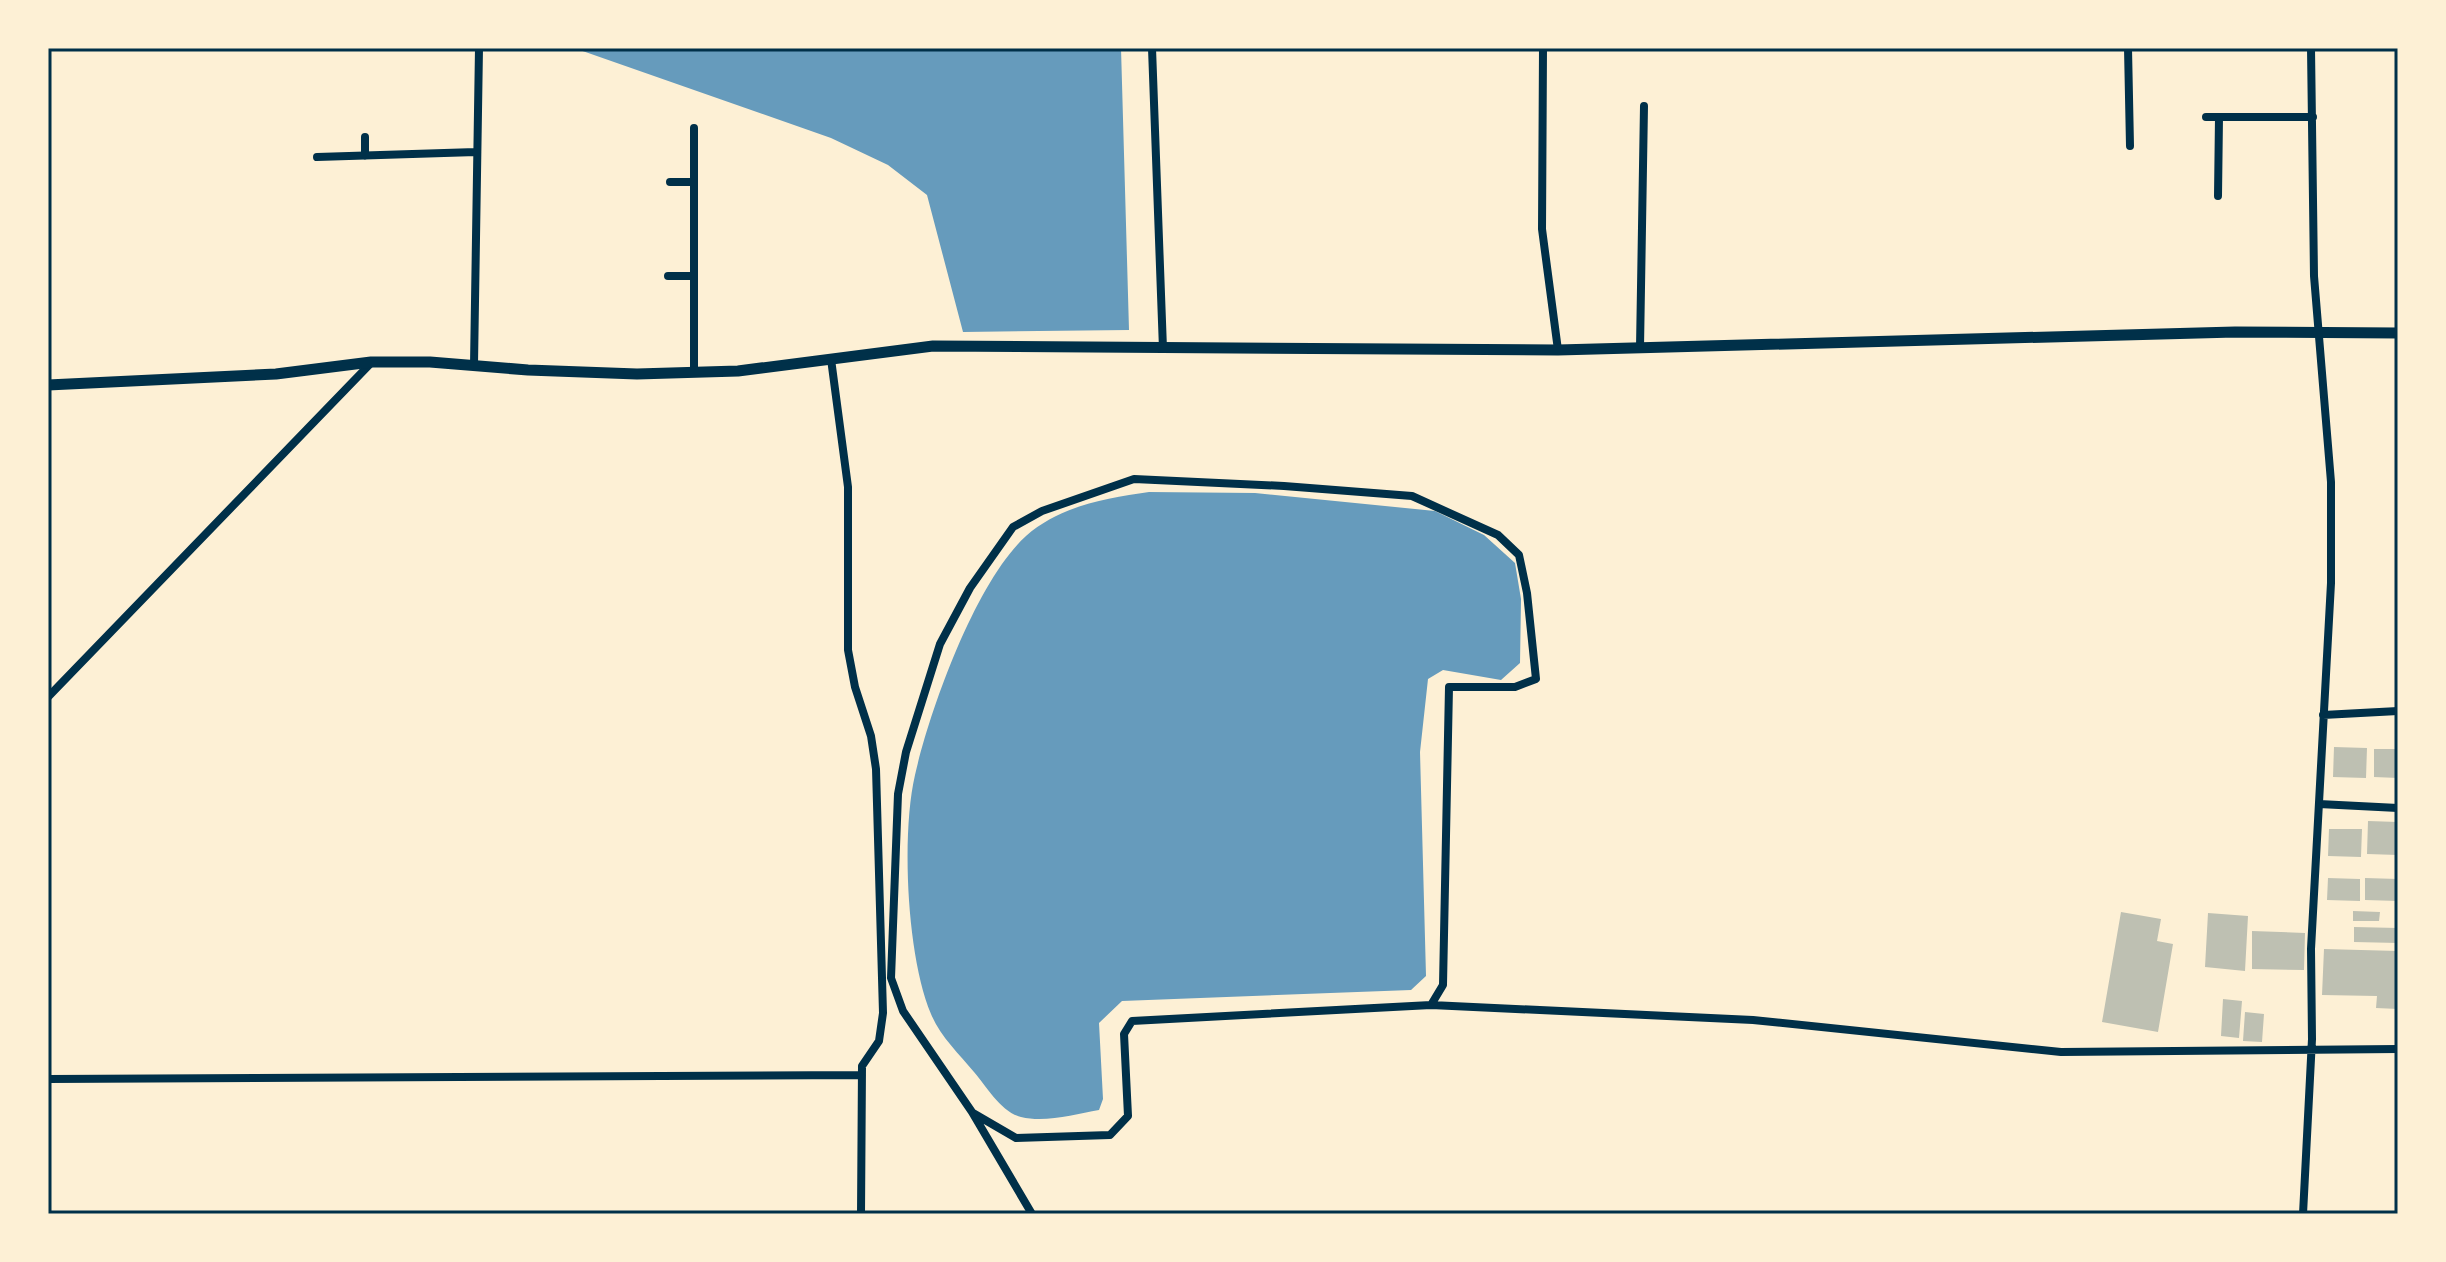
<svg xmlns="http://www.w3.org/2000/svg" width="2446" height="1262" font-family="'Source Serif 4',serif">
<rect width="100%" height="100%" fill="#fdf0d5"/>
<!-- water -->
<path fill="#669bbc" d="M574 48H1121L1129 330 963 332 927 195 888 165 831 138Z
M1149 492 1255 493 1435 511 1484 535 1515 563 1521 599 1520 663 1501 680 1443 670 1428 679 1420 752 1426 976 1411 990 1122 1001 1099 1023 1103 1099 1099 1110C1075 1114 1046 1123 1021 1117 1001 1112 987 1087 974 1072 959 1054 940 1036 931 1014 907 957 901 835 915 775 930 709 976 581 1026 536 1060 506 1106 498 1149 492Z"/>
<!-- building -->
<path fill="#bec0b2" d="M2334 747 2367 748 2366 778 2333 777Z
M2374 749H2398V778L2374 777Z
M2368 821 2398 822V855L2367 854Z
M2329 829H2362L2361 857 2328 856Z
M2328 878 2360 879V901L2327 900Z
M2365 878 2398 879V901L2365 900Z
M2353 911 2380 912 2379 921H2353Z
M2121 912 2161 919 2157 941 2173 944 2158 1032 2102 1022Z
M2208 913 2248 916 2245 971 2205 967Z
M2354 927 2398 928V943L2354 942Z
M2252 931 2305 933 2304 970 2252 969Z
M2324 949 2398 951V1009L2376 1008 2377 996 2322 995Z
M2223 999 2242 1001 2239 1038 2221 1036Z
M2245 1012 2264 1014 2262 1042 2243 1041Z"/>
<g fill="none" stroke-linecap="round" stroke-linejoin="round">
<!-- minor -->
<path stroke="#003049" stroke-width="8" d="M1152 48 1163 349
M1543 48 1542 229 1558 350
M2128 48 2130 146
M2206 117H2313
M694 128V372
M365 137V156
M317 157 476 152
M670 182H693
M2218 196 2219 117
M668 276H692
M1640 348 1644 106
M831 359 848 487V650L855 687 871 736 876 769 883 1013 879 1041 862 1066 861 1214
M474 365 479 48
M48 697 371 363
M2323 715 2398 711
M2319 804 2398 808
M48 1079 862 1075
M973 1113 1016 1138 1110 1135 1128 1116 1124 1034 1132 1021 1431 1005 1753 1020 2061 1052 2398 1049
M1032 1214 972 1112 903 1011 891 978 898 794 906 752 940 644 970 588 1013 527 1042 511 1134 479 1284 486 1412 496 1498 535 1519 555 1527 593 1536 679 1515 687H1449L1443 985 1431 1005
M2303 1214 2312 1039 2311 949 2331 583V482L2314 276 2311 48"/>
<!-- tertiary -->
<path stroke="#003049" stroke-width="11" d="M48 385 276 374 371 362H430L528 370 637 374 738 371 933 346 1558 350 2235 332 2398 333"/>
</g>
<!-- border -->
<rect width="2446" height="1262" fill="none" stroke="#fdf0d5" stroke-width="100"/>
<rect x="50" y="50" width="2346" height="1162" fill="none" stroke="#003049" stroke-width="3"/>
</svg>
